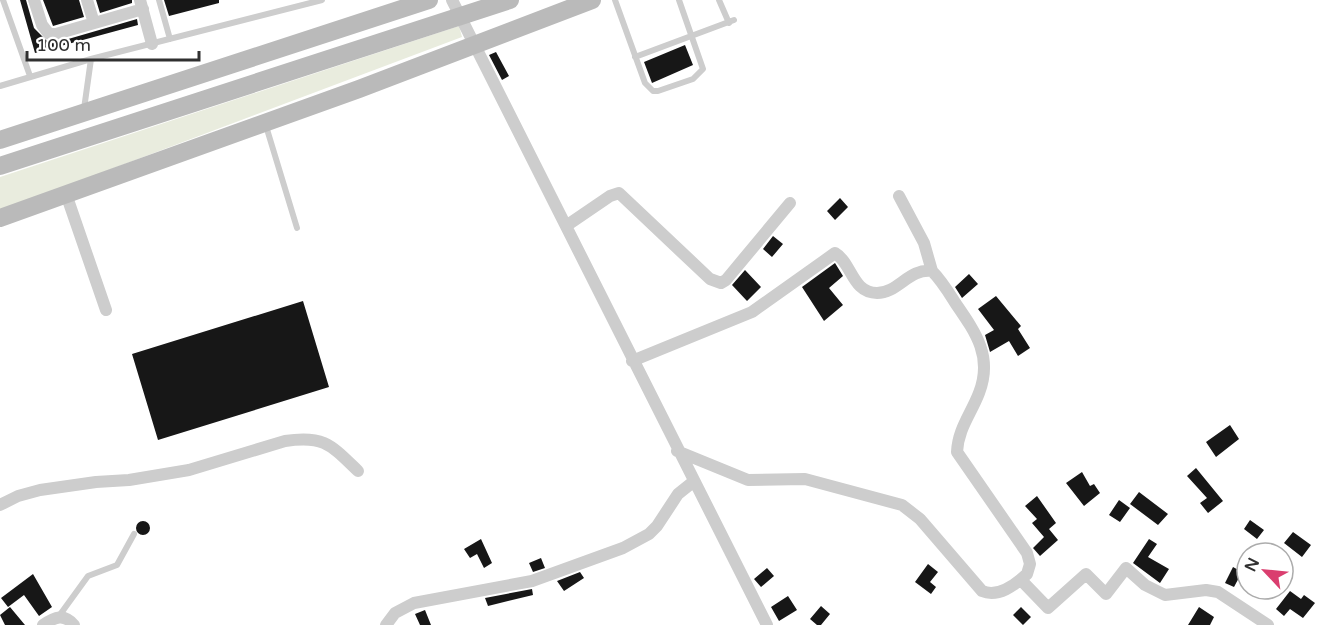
<svg xmlns="http://www.w3.org/2000/svg" width="1319" height="625" font-family="'Varela Round',sans-serif">
<rect width="100%" height="100%" fill="#fff"/>
<!-- green -->
<path fill="#e9ecde" d="M459 26 462 37 0 211V177Z"/>
<!-- building -->
<path fill="#171717" d="M20 0H26L34 28 48 42H58L137 19 138 25 35 53Z
M43 0H79L84 17 53 26Z
M96 0H132V3L100 13Z
M164 0H219V3L169 16Z
M685 45 693 65 652 83 644 62Z
M496 52 509 76 502 80 489 55Z
M840 198 848 207 835 220 827 211Z
M773 236 783 244 772 257 763 249Z
M835 263 843 276 829 288 843 305 824 321 802 287Z
M745 270 761 287 747 301 732 285Z
M969 274 978 284 962 298 955 287Z
M996 296 1021 326 1018 329 1030 348 1018 356 1009 341 990 352 985 335 994 330 978 309Z
M303 301 329 387 158 440 132 354Z
M1230 425 1239 439 1216 457 1206 442Z
M1196 468 1223 501 1208 513 1200 503 1207 498 1187 476Z
M1082 472 1090 486 1094 484 1100 493 1084 506 1066 483Z
M1139 492 1168 514 1158 525 1130 504Z
M1037 496 1056 523 1049 529 1058 540 1040 556 1033 548 1044 537 1032 523 1037 519 1025 506Z
M1119 500 1130 508 1120 522 1109 515Z
M1250 520 1264 530 1257 539 1244 529Z
M136 528a7 7 0 1 1 14 0a7 7 0 1 1-14 0Z
M1293 532 1311 545 1302 557 1284 543Z
M481 539 492 563 484 568 477 554 470 558 464 549Z
M1149 539 1157 544 1148 557 1169 569 1160 583 1133 563Z
M541 558 545 568 533 572 529 563Z
M928 564 938 572 930 582 936 587 931 594 915 582Z
M1233 567 1242 572 1234 587 1225 583Z
M767 568 774 576 761 587 754 579Z
M580 572 584 578 564 591 557 581Z
M33 574 52 607 39 616 24 595 8 607 1 598Z
M532 589 533 595 488 606 485 598Z
M1290 591 1301 599 1304 595 1315 603 1303 618 1290 609 1284 616 1276 609Z
M788 596 797 610 779 621 771 607Z
M821 606 830 614 821 625H817L810 619Z
M10 607 25 625H5L0 615Z
M1021 607 1031 617 1023 625 1013 615Z
M1199 607 1214 617 1210 625H1188Z
M425 610 431 625H420L415 614Z"/>
<g fill="none" stroke-linecap="round" stroke-linejoin="round">
<!-- lane -->
<path stroke="#cdcdcd" stroke-width="6" d="M3 0 30 76
M159 0 170 39
M615 0 645 83 653 91H658L693 79 703 69 679 0
M719 0 729 23
M635 57 734 20
M0 86 91 59 322 0
M84 109 91 59
M266 126 297 228
M59 616 88 576 117 565 134 534"/>
<!-- street -->
<path stroke="#cdcdcd" stroke-width="12" d="M34 0 42 25 49 34H56L143 9
M87 0 94 23
M140 0 152 44
M452 0 767 625
M66 194 106 310
M899 196 924 243 932 271
M566 226 610 196 619 193 710 279 721 283 726 280 790 203
M632 361 752 312 835 253C852 263 852 293 877 293 898 293 909 268 932 271 942 281 949 293 956 304 976 333 993 357 979 393 971 414 958 429 957 452L1027 553 1030 564 1027 574C1015 585 998 598 982 591L920 519 902 505 805 479 748 480 677 451
M0 505 18 496 40 490 96 482 129 480 189 470 285 441C324 435 331 445 358 471
M1021 580 1048 608 1086 574 1106 594 1126 568 1145 585 1165 595 1206 590 1218 592 1268 625
M43 625C55 617 64 613 74 625
M386 625 395 613 414 603 532 581 623 548 649 534 657 526 678 494 693 482"/>
<!-- secondary -->
<path stroke="#bababa" stroke-width="18" d="M0 140 429 0
M0 166 510 0
M0 218 359 89 592 0"/>
</g>
<!-- north arrow -->
<g transform="translate(1265 571) rotate(296)"><circle r="28" fill="#ffffff" stroke="#acacac" stroke-width="1.5"/>
<path d="M0-4.5L10 22L0 15L-10 22Z" fill="#da3e6f"/>
<text y="-9" font-size="16" font-weight="bold" text-anchor="middle" fill="#303030">N</text>
</g>
<!-- scale -->
<path d="M27 51v9h172v-9" fill="none" stroke="#303030" stroke-width="3"/>
<text x="36" y="51" font-size="18" fill="#303030" stroke="#ffffff" stroke-width="4.5" paint-order="stroke">100 m</text>
</svg>
